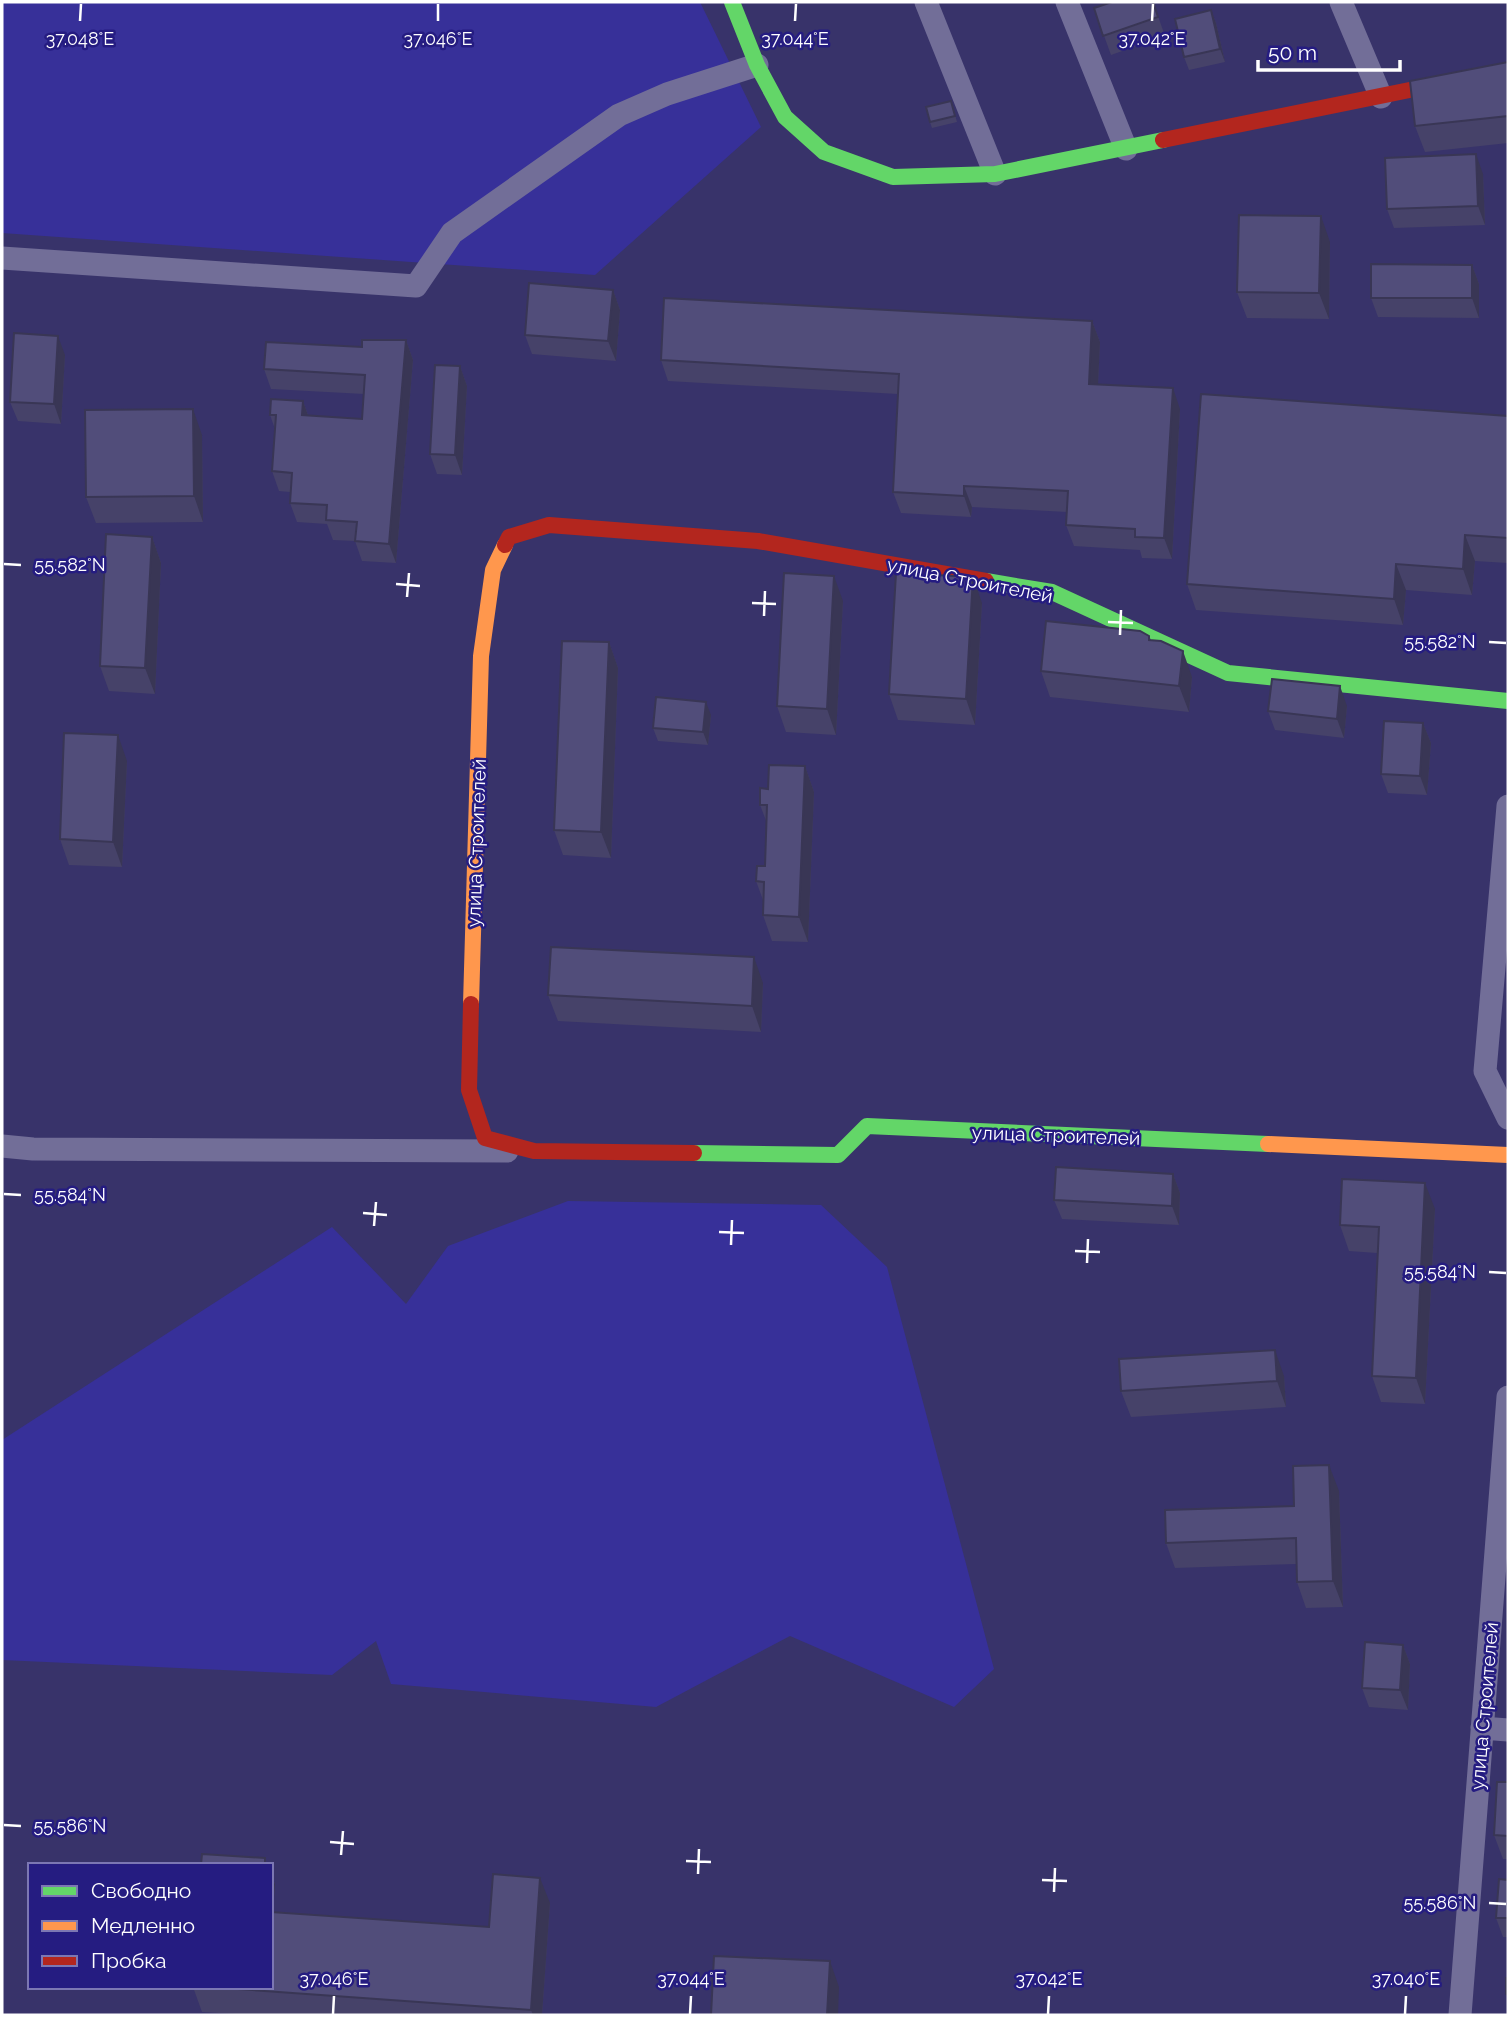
<svg xmlns="http://www.w3.org/2000/svg" width="1510" height="2017" font-family="Raleway,sans-serif">
<rect width="100%" height="100%" fill="#38336a"/>
<!-- green -->
<path fill="#373099" d="M2 2H700L761 127 595 275 2 233Z
M568 1201 821 1205 887 1267 994 1669 954 1707 790 1636 656 1707 391 1684 376 1641 332 1675 2 1660V1440L332 1227 406 1304 448 1246Z"/>
<g fill="none" stroke-linecap="round" stroke-linejoin="round">
<!-- street -->
<path stroke="#726e98" stroke-width="23" d="M926 2 995 174
M1067 2 1126 149
M1341 2 1381 97
M2 258 416 286 452 233 619 115 667 94 757 65
M1508 806 1485 1071 1508 1118
M2 1146 33 1149 507 1151
M1482 1728 1508 1730
M1460 2015 1508 1397"/>
<!-- fast -->
<path stroke="#63d668" stroke-width="16" d="M732 2 757 65 785 117 824 152 893 177 995 174 1163 140
M986 581 1052 592 1228 673 1508 701
M694 1153 838 1155 867 1126 1268 1144"/>
<!-- slow -->
<path stroke="#ff974d" stroke-width="16" d="M471 1004 481 656 493 570 505 545
M1268 1144 1508 1155"/>
<!-- jam -->
<path stroke="#b3261e" stroke-width="16" d="M1163 140 1508 70
M505 545 509 537 549 525 758 541 986 581
M471 1004 469 1090 485 1138 534 1151 694 1153"/>
</g>
<!-- wall -->
<path fill="#464269" d="M1153 2 1165 36 1111 55 1094 8Z
M1211 10 1216 23 1225 62 1189 70 1184 57Z
M1508 62V143L1425 152 1415 126Z
M951 101 957 122 932 128 930 122Z
M1483 174 1485 225 1394 228 1387 209Z
M1330 242 1329 319 1247 318 1237 292Z
M1472 265 1479 284V318L1378 317 1371 298Z
M613 290 620 310 616 361 532 354 525 335Z
M1092 321 1100 342 1098 384 1180 409 1172 559 1142 558 1140 550 1074 546 1066 525 1067 512 972 507 971 517 901 513 893 492 898 394 668 381 661 360Z
M406 340 413 360 396 563 362 561 355 541 333 540 327 524 297 522 290 503V492L279 491 272 471 275 429 270 415 303 401 308 415 362 419 364 394 271 389 264 369 362 347Z
M65 355 61 424 18 421 10 402Z
M460 366 467 386 462 475 437 474 430 454Z
M1508 416V563L1475 561 1472 595 1406 590 1403 625 1196 610 1187 584Z
M202 435 203 522 96 523 86 497Z
M152 537 161 563 155 694 109 691 100 666Z
M843 601 836 735 786 732 777 706Z
M982 603 975 725 898 720 889 694Z
M1149 636 1151 640 1192 677 1189 712 1050 697 1041 671Z
M609 642 618 668 611 858 563 855 554 830Z
M1347 706 1344 738 1275 730 1268 711Z
M711 715 708 745 658 741 653 728Z
M1423 723 1431 743 1427 795 1388 793 1381 774Z
M127 761 122 867 69 865 60 839Z
M805 766 814 792 808 942 772 941 763 915V900L756 881 765 866 767 823 760 805 768 789Z
M763 983 761 1032 558 1021 548 995Z
M1173 1174 1180 1193 1179 1225 1062 1219 1054 1200Z
M1435 1209 1425 1404 1381 1402 1372 1376 1377 1253 1349 1251 1340 1225Z
M1284 1376 1286 1407 1131 1417 1121 1391Z
M1339 1491 1343 1607 1306 1608 1297 1582 1296 1564 1175 1568 1166 1543 1294 1506Z
M1403 1645 1410 1664 1408 1710 1369 1707 1362 1688Z
M1508 1782V1859H1503L1494 1835Z
M271 1875 275 1884 273 1912 489 1927 550 1903 542 2015H251L202 2012 193 1987H271Z
M1508 1880V1937H1503L1496 1918Z"/>
<!-- shaded-wall -->
<path fill="#393655" d="M1211 10 1216 23 1225 62 1220 49Z
M1476 154 1483 174 1485 225 1478 206Z
M1321 216 1330 242 1329 319 1319 293Z
M1472 265 1479 284V318L1472 298Z
M613 290 620 310 616 361 608 341Z
M1092 321 1100 342 1097 405 1089 384Z
M58 336 65 355 61 424 54 404Z
M406 340 413 360 396 563 389 544Z
M460 366 467 386 462 475 455 455Z
M1173 388 1180 409 1172 559 1164 538Z
M303 401 310 421 302 415Z
M193 409 202 435 203 522 194 496Z
M964 486 972 507 971 517 964 496Z
M1465 535 1475 561 1472 595 1463 569Z
M152 537 161 563 155 694 145 668Z
M1396 564 1406 590 1403 625 1394 599Z
M834 576 843 601 836 735 827 709Z
M973 577 982 603 975 725 966 699Z
M609 642 618 668 611 858 601 832Z
M1183 651 1192 677 1189 712 1179 686Z
M1340 686 1347 706 1344 738 1337 719Z
M706 702 711 715 708 745 703 732Z
M1423 723 1431 743 1427 795 1420 776Z
M118 735 127 761 122 867 113 842Z
M805 766 814 792 808 942 799 917Z
M754 957 763 983 761 1032 752 1006Z
M1173 1174 1180 1193 1179 1225 1172 1206Z
M1425 1183 1435 1209 1425 1404 1416 1378Z
M1275 1350 1284 1376 1286 1407 1277 1381Z
M1329 1465 1339 1491 1343 1607 1333 1581Z
M1403 1645 1410 1664 1408 1710 1400 1690Z
M271 1875 275 1884 271 1934Z
M540 1878 550 1903 542 2015H533L531 2010Z
M830 1961 839 1987 838 2015H827Z"/>
<!-- building -->
<path fill="#514d7a" stroke="#393655" stroke-width="2" d="M1112 2H1153L1158 17 1103 36 1094 8Z
M1211 10 1220 49 1184 57 1175 19Z
M1508 62V116L1415 126 1410 81Z
M951 101 955 116 930 122 926 107Z
M1476 154 1478 206 1387 209 1385 158Z
M1239 215 1321 216 1319 293 1237 292Z
M1371 264 1472 265V298H1371Z
M529 283 613 290 608 341 525 335Z
M664 298 1092 321 1089 384 1173 388 1164 538 1135 537V529L1066 525 1068 491 964 486V496L893 492 899 374 661 360Z
M14 333 58 336 54 404 10 402Z
M362 340H406L389 544 355 541 357 522 326 520 327 505 290 503 292 473 272 471 276 415H270L271 399 303 401 302 415 362 419 365 375 264 369 266 342 362 347Z
M435 365 460 366 455 455 430 454Z
M1201 394 1508 416V538L1465 535 1463 569 1396 564 1394 599 1187 584Z
M193 409 194 496 86 497 85 410Z
M106 534 152 537 145 668 100 666Z
M784 573 834 576 827 709 777 706Z
M896 573 973 577 966 699 889 694Z
M1046 621 1140 631 1149 636V640L1161 641 1183 651 1179 686 1041 671Z
M562 641 609 642 601 832 554 830Z
M1272 679 1340 686 1337 719 1268 711Z
M656 697 706 702 703 732 653 728Z
M1384 721 1423 723 1420 776 1381 774Z
M64 733 118 735 113 842 60 839Z
M769 765 805 766 799 917 763 915 764 882 756 881 757 866H765L767 805H760V788L768 789Z
M551 947 754 957 752 1006 548 995Z
M1056 1167 1173 1174 1172 1206 1054 1200Z
M1342 1179 1425 1183 1416 1378 1372 1376 1379 1227 1340 1225Z
M1275 1350 1277 1381 1121 1391 1119 1359Z
M1329 1465 1333 1581 1297 1582 1296 1538 1166 1543 1165 1510 1294 1506 1293 1466Z
M1365 1642 1403 1645 1400 1690 1362 1688Z
M1497 1782H1508V1836L1494 1835Z
M202 1854 265 1858V1865H201Z
M493 1874 540 1878 531 2010 210 1987H271V1912L489 1927Z
M1499 1879 1508 1880V1918H1496Z
M714 1956 830 1961 827 2015H711Z
M1506 1978H1508V1995L1506 1994Z"/>
<!-- ticks -->
<path fill="none" stroke="#fff" stroke-width="2.5" d="M80 21 81 4M438 21V4M795 21 796 4M1152 21 1153 4M4 564 21 565M396 584 420 586M407 597 409 573M752 603 776 604M764 616 765 591M1108 622 1133 623M1120 635 1121 610M1489 642 1506 643M4 1194 21 1195M363 1213 387 1215M374 1226 376 1202M719 1232 744 1233M731 1245 732 1220M1075 1251 1100 1252M1087 1263 1088 1239M1489 1272 1506 1273M4 1825 21 1826M330 1842 354 1844M341 1855 343 1831M686 1861 711 1862M698 1874 699 1849M1042 1880 1067 1881M1054 1892 1055 1868M1489 1903 1506 1904M333 2014 334 1996M690 2014 691 1996M1048 2014 1049 1996M1405 2014 1406 1996"/>
<g text-anchor="middle" dominant-baseline="central" stroke-width="5" stroke-linejoin="round" paint-order="stroke">
<!-- street labels -->
<g font-size="19" fill="#fff" stroke="#251c81">
<text transform="translate(970 580) rotate(11)">улица Строителей</text>
<text transform="translate(476 843) rotate(-88)">улица Строителей</text>
<text transform="translate(1056 1135) rotate(2)">улица Строителей</text>
<text transform="translate(1484 1706) rotate(-85)">улица Строителей</text>
</g>
</g>
<g font-size="18" text-anchor="middle" fill="#fff" stroke="#251c81" stroke-width="5" stroke-linejoin="round" paint-order="stroke">
<text x="80" y="45">37.048°E</text>
<text x="438" y="45">37.046°E</text>
<text x="795" y="45">37.044°E</text>
<text x="1152" y="45">37.042°E</text>
<text x="70" y="571">55.582°N</text>
<text x="1440" y="648">55.582°N</text>
<text x="70" y="1201">55.584°N</text>
<text x="1440" y="1278">55.584°N</text>
<text x="70" y="1832">55.586°N</text>
<text x="1440" y="1909">55.586°N</text>
<text x="334" y="1985">37.046°E</text>
<text x="691" y="1985">37.044°E</text>
<text x="1049" y="1985">37.042°E</text>
<text x="1406" y="1985">37.040°E</text>
</g>
<!-- border -->
<rect width="1510" height="2017" fill="none" stroke="#ffffff" stroke-width="7"/>
<!-- legend -->
<rect x="28" y="1863" width="245" height="126" fill="#251c81" stroke="#7c77b3" stroke-width="2"/>
<rect x="42" y="1886" width="35" height="10" fill="#63d668" stroke="#7c77b3" stroke-width="2"/>
<text x="91" y="1898" font-size="21" fill="#ffffff">Свободно</text>
<rect x="42" y="1921" width="35" height="10" fill="#ff974d" stroke="#7c77b3" stroke-width="2"/>
<text x="91" y="1933" font-size="21" fill="#ffffff">Медленно</text>
<rect x="42" y="1956" width="35" height="10" fill="#b3261e" stroke="#7c77b3" stroke-width="2"/>
<text x="91" y="1968" font-size="21" fill="#ffffff">Пробка</text>
<!-- scale -->
<path d="M1258 60v10h142v-10" fill="none" stroke="#ffffff" stroke-width="3.5"/>
<text x="1268" y="60" font-size="21" fill="#ffffff" stroke="#251c81" stroke-width="5" paint-order="stroke">50 m</text>
</svg>
